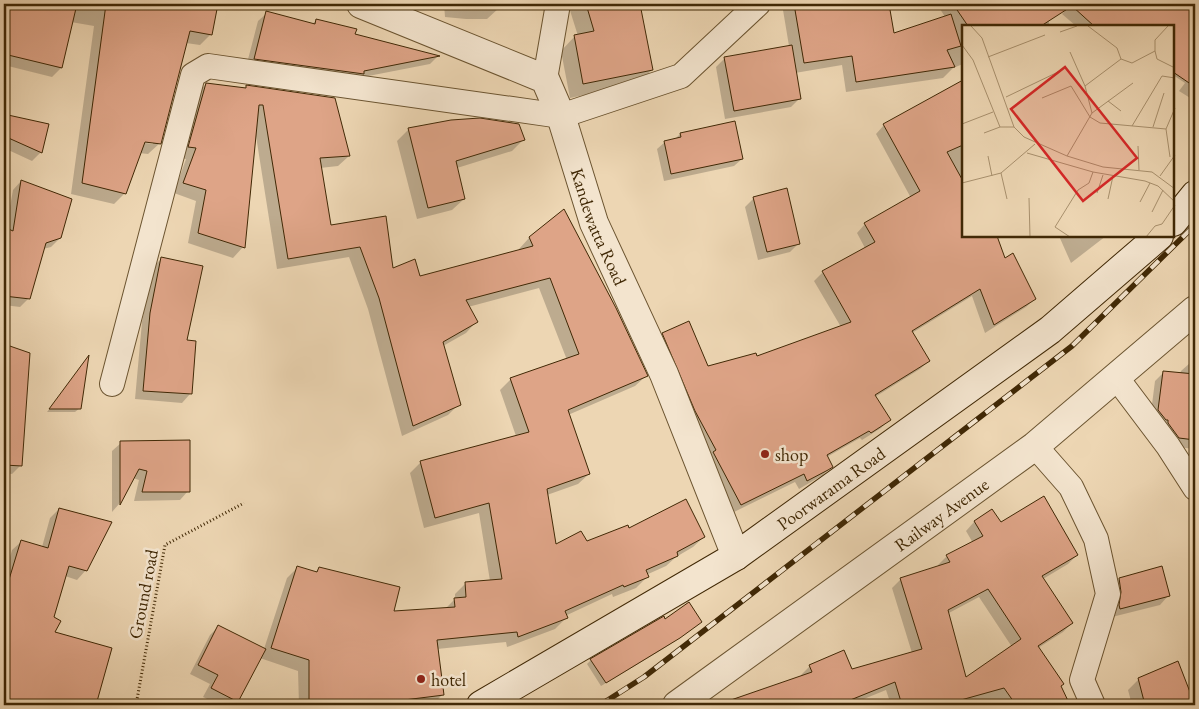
<svg xmlns="http://www.w3.org/2000/svg" width="1199" height="709" font-family="'EB Garamond',serif">
<rect width="100%" height="100%" fill="#edd6b3"/>
<filter id="stains"><feTurbulence type="fractalNoise" baseFrequency=".004" numOctaves="4"/><feColorMatrix values="0 0 0 0 .2 0 0 0 0 .09 0 0 0 0 .02 0 0 0 .5 -.17"/></filter>
<radialGradient id="worn" r=".72"><stop offset=".6" stop-color="#630" stop-opacity="0"/><stop offset="1" stop-color="#630" stop-opacity=".3"/></radialGradient>
<!-- shadow -->
<path fill="#0003" fill-rule="evenodd" d="M54 4H217L211 34 200 45 186 43 160 143 148 154 139 153 125 193 114 204 71 194 94 26 71 22 61 68 52 77 4 65V6L51 18ZM139 140 153 142V144L138 142Z
M444 4H498L499 8 487 19H466L445 17Z
M568 4H639L652 70 637 84 570 98 561 51 575 36H578Z
M782 4H888L893 35 945 17 937 4H1048L1049 24 1046 26H963V64L953 68 943 78 846 92 842 65 795 73 800 98 791 107 725 119 716 67 725 58 789 46Z
M1071 4H1146L1156 13 1164 4H1195V17L1186 32 1195 38V101L1179 91 1185 83 1173 75V26H1076L1062 14Z
M267 13 312 24 317 20 354 35 438 56 430 64 358 78 246 67 258 21Z
M205 85 244 89 247 87 349 156 338 166 320 168 330 226 384 218 392 270 419 278 520 251 519 249 529 238 646 376 635 386 568 415 589 474 578 484 547 495 555 546 586 543 629 530 704 537 693 547 676 557 666 566 646 575 647 577 636 588 613 597 612 594 565 616 566 618 555 629 507 647 506 642 437 649 442 695 432 705H299L298 671 260 658 237 701 233 705H220L203 697 210 684 190 674 210 635 219 626 264 649 287 578 298 567 315 573 319 568 393 612 445 609 455 599V594L466 583 490 581 479 513 424 528 410 473 421 462 516 436 500 390 511 379 567 360 539 288 468 307 476 322 466 333 443 346 459 404 448 415 402 436 368 309 349 257 277 269 256 136 243 247 233 258 188 243 196 201 174 193 186 159 178 158 194 96Z
M963 89V236L1004 260 1035 299 1026 307 985 333 972 296 912 333 929 361 920 369 875 397 889 420 881 428 862 440 860 438 827 457 831 467 823 475 799 489 795 482 732 513 654 342 663 334 708 367 756 358 841 327 814 281 823 272 865 248 857 233 865 224 911 198 876 134 884 125Z
M8 117 41 152 32 161 4 148V121Z
M734 123 742 159 734 166 664 181 657 149 665 142 674 140 680 134Z
M409 129 524 139 512 151 457 168 464 199 452 210 417 219 397 141Z
M21 181 60 238 51 247 43 249 29 298 20 307 4 305V229H6L13 190Z
M754 198 799 243 790 252 758 260 745 207Z
M1059 236H1106L1071 263Z
M162 258 190 394 182 403 135 399 142 322 153 267Z
M4 346 28 354 21 465 12 474 4 473Z
M85 361 80 408 75 412H47Z
M1190 363H1195L1194 449 1170 446 1150 420 1155 381 1164 372 1180 374 1181 371Z
M121 443 188 491 180 500 134 501 139 480 133 478 119 504 112 512V451Z
M59 509 86 570 77 580 65 576 52 618 54 633 110 648 94 705H4V579L12 550 22 541 42 547 50 518Z
M992 511 1000 524 1077 555 1068 564 1043 579 1072 623 1063 632 1038 648 1069 705H891L886 690 849 705H755L753 700 802 677 801 675 810 666 851 670 912 653 892 588 901 579 939 567 938 565 947 556 973 543 966 531 974 522ZM979 597 1012 647 965 679 947 614Z
M1119 579 1168 596 1160 605 1112 617 1110 588Z
M664 621 696 626 663 649 601 686 587 664 591 660Z
M1177 663 1195 705H1132L1128 690 1139 679Z"/>
<!-- building -->
<path fill="#dea487" stroke="#402805" fill-rule="evenodd" d="M4 4H77L62 68 4 54Z
M106 4H218L212 35 190 31 161 144 145 142 126 194 82 183Z
M586 4H640L653 70 583 84 574 35 594 31Z
M794 4H889L894 33 951 14 961 46 947 50 955 67 856 82 852 56 804 63Z
M953 4H1195V87L1173 72V26H1094L1072 6 1041 26H968Z
M266 11 315 24 316 19 357 29 355 34 440 56 364 71V74L254 59Z
M792 45 801 99 734 111 724 57Z
M963 80V145L947 152 963 181V236H997L1005 258 1013 253 1036 299 994 325 980 289 912 331 930 361 875 395 891 420 871 433 869 431 827 455 833 467 828 470 807 481 804 474 741 505 713 452 716 450 695 411 662 333 689 321 708 366 756 353 757 356 851 322 822 271 875 242 864 223 920 191 883 124Z
M206 83 246 88V85L335 98 350 156 320 158 331 225 386 216 393 268 415 259 420 276 533 246 529 237 564 209 616 308 648 376 568 410 590 474 547 489 556 544 581 531 587 541 628 525 629 528 686 499 705 537 677 552 678 556 646 570 649 577 624 587 623 585 565 611 568 618 518 637 517 632 437 640 444 695 372 704V705H309V660L271 648 297 566 317 572 319 567 400 587 394 611 455 607 454 598 466 597 465 582 502 579 489 503 435 518 420 461 529 432 510 378 579 354 550 278 466 300 478 322 443 342 461 405 413 426 379 298 360 247 288 259 263 105H259L245 248 198 233 206 190 183 183 196 148 188 147Z
M8 115 49 124 42 153 4 136Z
M480 118 519 124 525 140 456 161 465 199 428 208 408 128 451 120Z
M735 121 743 159 671 174 664 141 681 137 680 133Z
M21 180 72 199 61 238 46 243 30 299 4 296V227L13 231Z
M787 188 800 244 767 252 753 197Z
M161 257 203 266 187 340 196 341 192 394 143 391 150 313Z
M4 344 30 353 22 466 4 465Z
M89 355 81 409H49Z
M1163 371 1195 374V440L1179 438 1168 423V420H1166L1158 410Z
M190 440V492H142L147 471 139 469 120 505V441Z
M1044 496 1078 555 1042 576 1073 623 1038 646 1064 684 1061 686 1070 705H1016L1004 688 943 705H902L895 682 838 705H729L728 701 812 672 809 665 844 650 852 669 922 649 900 578 950 562 946 555 983 536 974 521 992 509 1001 522ZM988 589 1021 639 966 677 948 610Z
M59 508 112 522 87 571 69 566 54 617 61 621 55 632 112 648 96 705H4V596L21 540 48 548Z
M1162 566 1170 596 1120 609 1119 605 1121 592 1119 578Z
M689 602 702 622 680 638 606 683 590 659 664 616 665 619Z
M218 625 266 649 238 702 211 688 218 675 198 665Z
M1178 661 1195 705H1145L1138 678Z"/>
<g fill="none" stroke-linecap="round" stroke-linejoin="round">
<defs>
<path id="minor" d="M545 79 558 4
M1116 377 1168 446 1195 488
M112 384 193 75 208 66 561 116 681 76 758 4
M1035 446 1071 487 1096 539 1108 594 1082 680 1093 705"/>
<g id="tertiary">
<path id="s1" d="M361 4 545 79 561 116 594 223 664 374 736 556"/>
<path id="s2" d="M677 705 1035 446 1195 310"/>
</g>
<g id="secondary">
<path d="M1173 222 1195 195"/>
<path id="s3" d="M481 705 736 556 1050 330 1159 236"/>
</g>
</defs>
<!-- minor casing -->
<use href="#minor" stroke="#6b5430" stroke-width="26"/>
<!-- tertiary casing -->
<use href="#tertiary" stroke="#6b5430" stroke-width="30"/>
<!-- secondary casing -->
<use href="#secondary" stroke="#402805" stroke-width="30"/>
<!-- path -->
<path stroke="#402805" stroke-width="3" stroke-dasharray="1 2.5" stroke-linecap="butt" d="M136 705 165 545 244 503"/>
<!-- minor -->
<use href="#minor" stroke="#f3e4ce" stroke-width="24"/>
<!-- tertiary -->
<use href="#tertiary" stroke="#f3e4ce" stroke-width="28"/>
<!-- secondary -->
<use href="#secondary" stroke="#f3e4ce" stroke-width="28"/>
<defs>
<path id="rail" d="M600 705 644 677 1072 346 1195 225"/>
</defs>
<!-- rail casing -->
<use href="#rail" stroke="#402805" stroke-width="5.5"/>
<!-- rail -->
<use href="#rail" stroke="#f3e4ce" stroke-width="4" stroke-dasharray="11" stroke-linecap="butt"/>
</g>
<!-- markers -->
<g fill="#8f2418" stroke="#f3e4ce" stroke-width="2">
<circle cx="765" cy="454" r="5"/>
<circle cx="421" cy="679" r="5"/>
</g>
<g text-anchor="middle" dominant-baseline="central" stroke-width="5" stroke-linejoin="round" paint-order="stroke">
<!-- street labels -->
<g font-size="18" fill="#402805" stroke="#f3e4ce">
<text stroke="none"><textPath href="#s1" startOffset="356">Kandewatta Road</textPath></text>
<text stroke="none"><textPath href="#s3" startOffset="412">Poorwarama Road</textPath></text>
<text stroke="none"><textPath href="#s2" startOffset="326">Railway Avenue</textPath></text>
<text transform="translate(143 594) rotate(-79)">Ground road</text>
</g>
<!-- poi labels -->
<g font-size="18" fill="#402805" stroke="#f3e4ce" text-anchor="start">
<text x="775" y="454">shop</text>
<text x="431" y="679">hotel</text>
</g>
</g>
<!-- overview -->
<g transform="translate(962 25)">
<rect width="212" height="212" fill="#edd6b3"/>
<path fill="none" stroke="#a8906d" stroke-width="1" d="M9 1 20 13 52 102 62 112 105 131 141 142 190 147 213 164M206 1 193 15V26L195 34 213 43M98 7 115 1M0 20 11 35 38 102M108 27 123 61M26 32 83 10M159 34 170 38 193 26M44 72 96 47M80 73 109 61 128 92 138 98 204 104 208 132M146 76 159 86M130 88 171 58M0 99 31 87M170 101 200 51 213 53M191 102 202 68M204 104 213 83M22 108 38 102H52M176 121 177 145M65 128 131 147 183 156 196 161 213 177M26 131 30 151M105 131 130 88 123 61 159 34 155 23 126 1M39 148 45 174M198 151 213 130M0 158 39 148 73 119M135 168 141 150M67 173 68 212M146 174 151 151M178 177 188 158M190 187 201 165M108 212 93 202 116 165 127 158 131 147M184 212 193 201 200 199 213 180"/>
<path fill="#d62828" fill-opacity="0.15" stroke="#d62828" stroke-width="2.5" d="M103 42 175 133 121 176 49 84Z"/>
<rect width="212" height="212" fill="none" stroke="#402805" stroke-width="2.5"/>
</g>
<!-- margin -->
<rect width="1199" height="709" fill="none" stroke="#edd6b3" stroke-width="20"/>
<rect x="5" y="5" width="1189" height="699" fill="none" stroke="#402805" stroke-width="2.5"/>
<rect x="10" y="10" width="1179" height="689" fill="none" stroke="#402805"/>
<rect width="100%" height="100%" filter="url(#stains)"/>
<rect width="100%" height="100%" fill="url(#worn)"/>
</svg>
